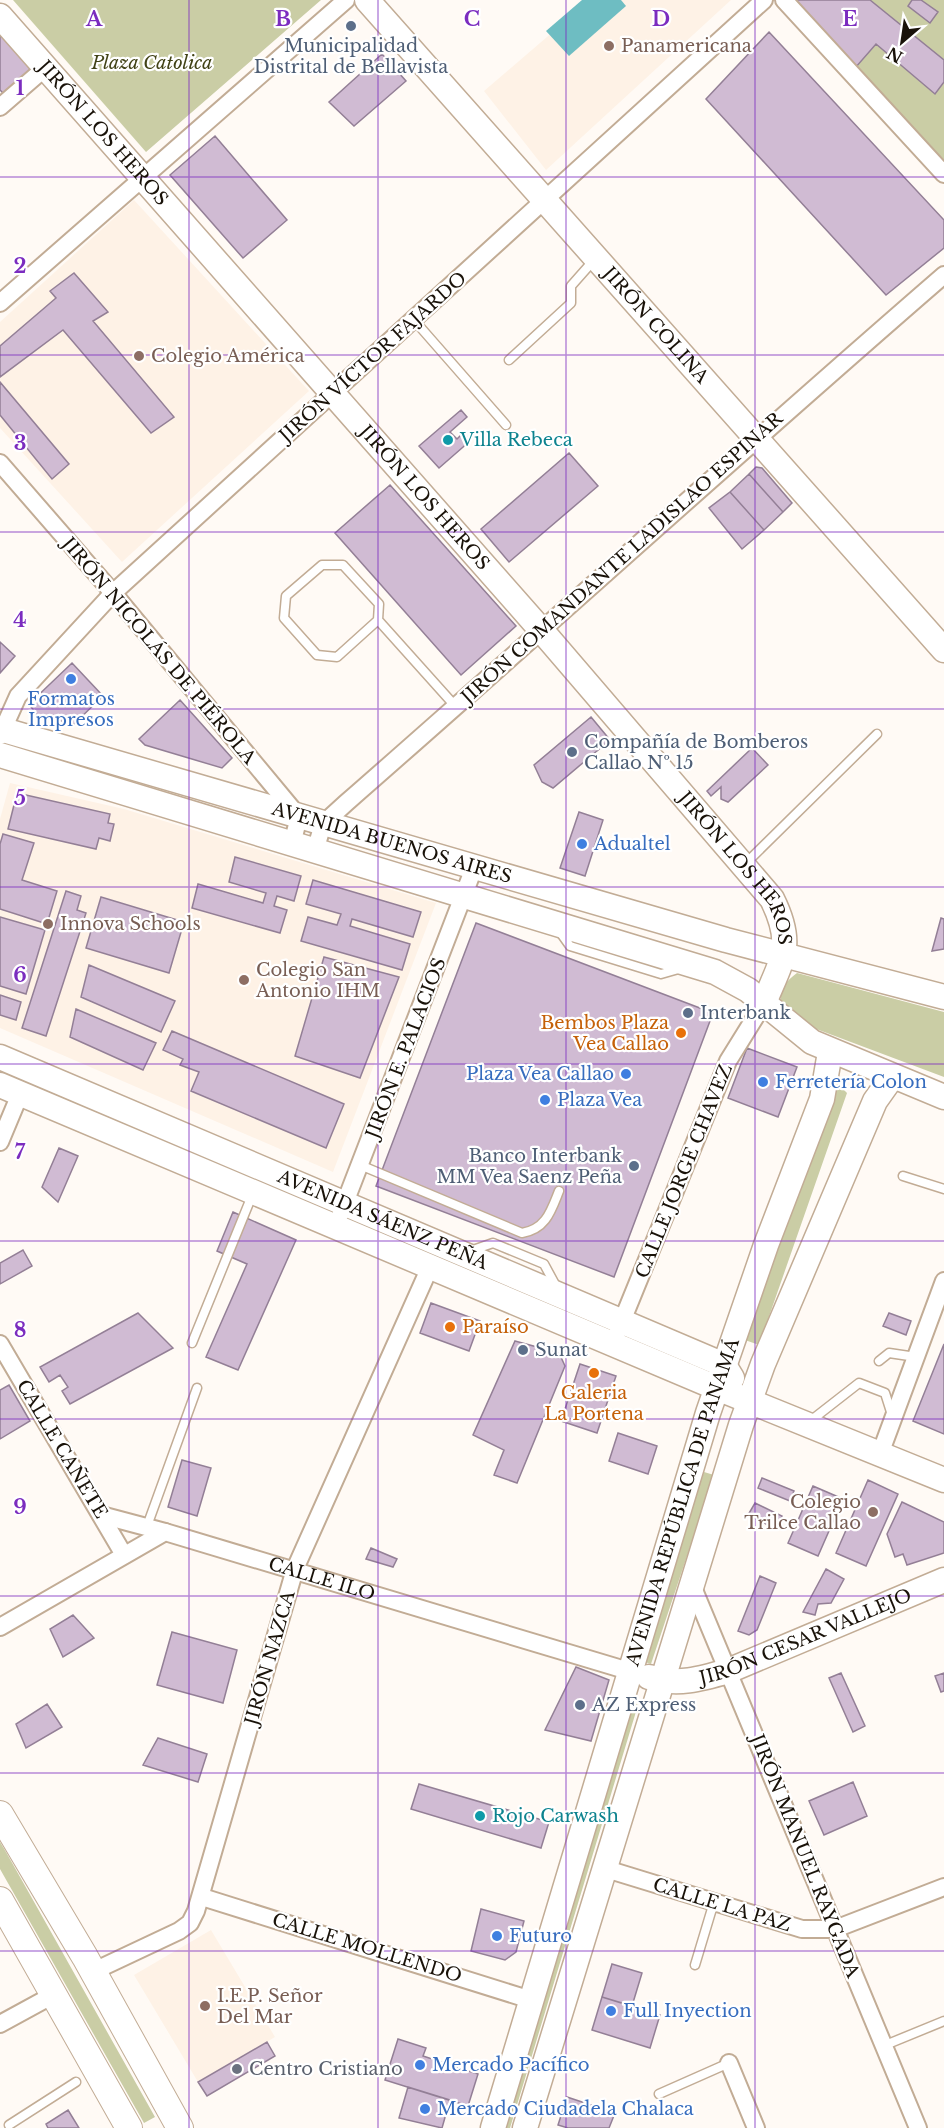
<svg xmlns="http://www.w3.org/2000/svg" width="944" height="2128" font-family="'Libre Baskerville',serif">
<rect width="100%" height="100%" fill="#fffaf5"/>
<!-- built -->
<path fill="#fef2e6" d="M590 0H731L546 170 484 91Z
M134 200 309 391 122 562 0 428V322Z
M10 783 124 809 436 903 333 1172 0 1028V819Z
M211 1930 275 2037 198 2082 134 1975Z"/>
<!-- green -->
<path fill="#cacda5" d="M13 0H321L146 152Z
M790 0H944V165Z
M797 973 944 1012V1077L787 1018C776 999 779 986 797 973Z
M839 1085 847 1093 759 1345 745 1340 826 1091Z
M704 1472 714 1475 651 1664 642 1661Z
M629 1702 638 1705 510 2128H498Z
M0 1842 6 1852 155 2117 144 2123 0 1869Z"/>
<!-- water -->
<path fill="#6ebdc2" d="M582 0H621L626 6 569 56 546 31Z"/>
<!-- building -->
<path fill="#d0bbd3" stroke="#937f96" stroke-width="1.5" d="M794 0H870L944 60V82L935 94 876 44 856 67Z
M912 0H921L938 12 930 23 908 6Z
M769 32 944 220V248L886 295 706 99Z
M0 34 31 69 4 94 0 90Z
M382 54 406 81 354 126 329 102Z
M215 136 287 220 243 258 170 175Z
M74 273 108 312 93 321 174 417 151 433 63 330 0 377V346L56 298 50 291Z
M0 382 69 464 52 479 0 415Z
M461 410 467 417 450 432 457 439 463 433 470 441 439 468 419 446Z
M569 453 598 486 509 562 481 529Z
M756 467 762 468 792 503 783 512 749 474Z
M749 474 783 512 764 530 730 492Z
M390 485 516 626 461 675 335 533Z
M730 492 764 530 742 549 709 508Z
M0 642 15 656 0 673Z
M72 663 103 696 74 724 37 715 29 704Z
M180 700 232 758 222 768 145 745 139 739Z
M591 717 610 740 553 788 542 782 534 765Z
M752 748 768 765 728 802 721 799V787L711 796 707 791Z
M17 793 110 814 108 823 114 824 110 841 99 838 96 849 8 829Z
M579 812 603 820 585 876 560 868Z
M3 834 34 843 22 880 57 891 47 924 0 909V844Z
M235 857 301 876 294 901 277 896 274 906 287 910 280 933 192 908 198 884 263 903 266 893 229 882Z
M313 880 421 912 413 937 352 919 350 926 410 944 402 970 301 941 308 917 337 925 341 914 306 904Z
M66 891 81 896 77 910 86 913 46 1036 22 1028Z
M101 897 184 922 169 973 86 948Z
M0 917 45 930 26 994 0 986Z
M941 918 944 919V949L932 951Z
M476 923 713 1013 614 1277 376 1186Z
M324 957 399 977 360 1078 295 1056Z
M89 965 175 1001 161 1032 81 997Z
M0 995 21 1002 16 1020 0 1015Z
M76 1009 156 1043 143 1070 70 1037Z
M172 1031 344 1104 326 1148 191 1091 199 1072 180 1065 183 1059 163 1050Z
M747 1048 797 1067 778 1117 728 1098Z
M59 1148 78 1156 58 1202 42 1187Z
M233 1212 296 1240 238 1370 206 1357 247 1264 217 1251Z
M23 1250 32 1266 0 1284V1263Z
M431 1303 480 1321 469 1351 420 1333Z
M138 1313 173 1348 70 1404 62 1391 68 1387 60 1375 49 1382 40 1367Z
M889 1313 911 1321 906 1335 883 1326Z
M515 1341 559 1353 565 1366 517 1483 494 1475 504 1450 473 1435Z
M944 1344V1434L913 1421Z
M580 1364 616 1376 597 1433 561 1421Z
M9 1385 30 1421 0 1439V1390Z
M618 1433 657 1446 648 1474 609 1461Z
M182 1460 211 1468 197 1516 168 1507Z
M762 1478 794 1491 790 1501 758 1488Z
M868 1480 898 1494 866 1566 836 1553Z
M813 1486 843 1499 818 1556 788 1543Z
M902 1502 944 1522V1553L907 1565 903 1554 895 1557 887 1534Z
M755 1503 782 1516 776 1529 748 1515Z
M371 1548 397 1559 393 1567 366 1559Z
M826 1569 844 1579 831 1603 818 1604 815 1615 803 1612Z
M760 1576 776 1583 757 1630 749 1635 738 1631Z
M73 1615 94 1638 63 1657 50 1629Z
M172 1632 237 1650 223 1703 157 1685Z
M576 1667 609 1680 591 1741 545 1730Z
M841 1673 865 1726 853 1732 829 1678Z
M944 1673V1691L941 1692 935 1676Z
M47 1704 62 1727 26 1748 16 1724Z
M158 1738 207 1754 198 1782 143 1765Z
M853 1782 867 1816 824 1835 809 1801Z
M419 1784 549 1822 541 1848 411 1809Z
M481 1909 524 1921 516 1952 505 1960 471 1951Z
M612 1964 642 1973 632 2006 602 1997Z
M602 1997 660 2015 650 2048 592 2030Z
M398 2039 426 2048 423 2056 478 2074 468 2106 385 2080Z
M267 2042 275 2056 207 2096 198 2082Z
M408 2087 450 2100 442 2128 399 2118Z
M567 2097 615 2113 609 2128H568L558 2125Z
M68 2110 79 2128H48L46 2124Z"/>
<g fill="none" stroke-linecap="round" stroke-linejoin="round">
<defs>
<path id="lane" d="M414 320 506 425
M509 360 571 303V286L594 260
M378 620 337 657 317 655 284 618 286 596 322 565H343L379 604 378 620 456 707
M745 864 877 734
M560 932 570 946 661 974 682 968
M360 1165 522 1233C546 1229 551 1211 559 1191
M903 1176 944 1189
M470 1251 493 1243 544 1264 557 1288
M192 1343 253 1193
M879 1361 889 1353 916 1357
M809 1422 859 1383 885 1393 892 1415
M147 1526 197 1388
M695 1965 714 1902
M883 2046 944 2021
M659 2094 729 2063
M9 2125 76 2082"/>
<g id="street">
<path d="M784 0 944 174"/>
<path d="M0 107 45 68"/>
<path d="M0 303 346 0"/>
<path d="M0 463 113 593 299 817 292 844"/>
<path d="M0 736 18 696 113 593 764 0"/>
<path d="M315 851 323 824 346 803C546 628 743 449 944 275"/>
<path d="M0 1142 20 1094"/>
<path d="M341 1213 474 868"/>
<path d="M618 1331 728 1061 764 1003"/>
<path d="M0 1344 124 1555"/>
<path d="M880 1454 944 1281"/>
<path d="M101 1515 165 1532"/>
<path d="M692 1585 918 2128"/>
<path id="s1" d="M0 1627 165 1532 632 1672"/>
<path d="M603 1868 802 1929H835L944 1887"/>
<path d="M202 1897 531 2000"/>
<path d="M92 1972 179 1931 190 1923 196 1911 295 1569 430 1267"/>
<path d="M0 2024 55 1994"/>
<path d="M729 2063 756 2128"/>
</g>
<g id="secondary">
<path id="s2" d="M367 0 944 650"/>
<path id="s3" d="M0 16 542 631 772 899C795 945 782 959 764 1003"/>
<path id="s4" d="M0 729 726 940 944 997"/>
<path d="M0 755 715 972 748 990 812 1042 944 1097"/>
<path id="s5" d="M0 1057 724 1365 732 1378"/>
<path d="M0 1085 717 1388 944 1480"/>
<path id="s6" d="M649 1677C677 1686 701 1679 728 1671L944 1580"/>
<path id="s7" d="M493 2128 708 1413 766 1245 822 1099 830 1052"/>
<path d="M525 2128 741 1425 763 1364 875 1101 892 1077"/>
</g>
<path id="primary" d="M0 1814 85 1957 180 2128
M0 1900 129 2128"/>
</defs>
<!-- lane casing -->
<use href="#lane" stroke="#c2ac95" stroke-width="11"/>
<!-- street casing -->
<use href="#street" stroke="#c2ac95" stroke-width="20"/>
<!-- secondary casing -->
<use href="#secondary" stroke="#c2ac95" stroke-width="27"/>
<!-- primary casing -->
<use href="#primary" stroke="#c2ac95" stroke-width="28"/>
<!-- lane -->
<use href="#lane" stroke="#fff" stroke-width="8"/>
<!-- street -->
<use href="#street" stroke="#fff" stroke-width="16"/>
<!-- secondary -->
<use href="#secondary" stroke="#fff" stroke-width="24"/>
<!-- primary -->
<use href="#primary" stroke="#fff" stroke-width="26"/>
</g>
<!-- grid -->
<path fill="none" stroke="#7b2cbf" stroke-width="1.5" stroke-opacity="0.55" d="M189 0V2128M378 0V2128M566 0V2128M755 0V2128M0 177H944M0 355H944M0 532H944M0 709H944M0 887H944M0 1064H944M0 1241H944M0 1419H944M0 1596H944M0 1773H944M0 1951H944"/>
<!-- markers -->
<g fill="#5c6f8a" stroke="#fff" stroke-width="2">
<circle cx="351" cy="26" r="6"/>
<circle cx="572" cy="752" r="6"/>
<circle cx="688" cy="1013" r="6"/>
<circle cx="634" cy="1166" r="6"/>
<circle cx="523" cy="1350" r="6"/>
<circle cx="580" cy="1705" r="6"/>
</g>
<g fill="#8d6e63" stroke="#fff" stroke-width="2">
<circle cx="609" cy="46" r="6"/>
<circle cx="139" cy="356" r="6"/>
<circle cx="48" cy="924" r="6"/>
<circle cx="244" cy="980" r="6"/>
<circle cx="873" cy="1512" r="6"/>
<circle cx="205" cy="2006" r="6"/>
</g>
<g fill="#0f9aa8" stroke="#fff" stroke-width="2">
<circle cx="448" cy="440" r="6"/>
<circle cx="480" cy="1816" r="6"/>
</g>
<g fill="#3f7fe0" stroke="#fff" stroke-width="2">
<circle cx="71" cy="679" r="6"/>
<circle cx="582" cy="844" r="6"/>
<circle cx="626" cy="1074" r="6"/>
<circle cx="763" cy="1082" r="6"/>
<circle cx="545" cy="1100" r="6"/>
<circle cx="497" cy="1936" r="6"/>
<circle cx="611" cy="2011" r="6"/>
<circle cx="420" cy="2065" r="6"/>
<circle cx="425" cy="2109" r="6"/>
</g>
<g fill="#e8710a" stroke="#fff" stroke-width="2">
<circle cx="681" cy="1033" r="6"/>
<circle cx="450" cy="1327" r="6"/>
<circle cx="594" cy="1373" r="6"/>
</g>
<circle fill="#6b7280" stroke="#fff" stroke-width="2" cx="237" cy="2069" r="6"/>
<g text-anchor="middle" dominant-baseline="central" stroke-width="4.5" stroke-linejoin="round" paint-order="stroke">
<!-- service labels -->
<g font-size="18" fill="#4e5e75" stroke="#fff" text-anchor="start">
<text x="351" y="46" text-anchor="middle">Municipalidad<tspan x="351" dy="21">Distrital de Bellavista</tspan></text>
<text x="584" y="742">Compañía de Bomberos<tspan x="584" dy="21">Callao Nº 15</tspan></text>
<text x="700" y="1013">Interbank</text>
<text x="622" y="1156" text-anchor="end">Banco Interbank<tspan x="622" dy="21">MM Vea Saenz Peña</tspan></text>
<text x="535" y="1350">Sunat</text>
<text x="592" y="1705">AZ Express</text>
</g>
<!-- education labels -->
<g font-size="18" fill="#785e54" stroke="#fff" text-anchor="start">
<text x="621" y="46">Panamericana</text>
<text x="151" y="356">Colegio América</text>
<text x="60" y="924">Innova Schools</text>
<text x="256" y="970">Colegio San<tspan x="256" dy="21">Antonio IHM</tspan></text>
<text x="861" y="1502" text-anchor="end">Colegio<tspan x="861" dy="21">Trilce Callao</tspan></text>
<text x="217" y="1996">I.E.P. Señor<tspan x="217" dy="21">Del Mar</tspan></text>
</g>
<!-- park labels -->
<g font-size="18" font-style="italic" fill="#414216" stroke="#fff">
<text x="152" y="63">Plaza Catolica</text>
</g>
<!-- street labels -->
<g font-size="18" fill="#191209" stroke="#fff">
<text stroke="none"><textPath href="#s3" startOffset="156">JIRÓN LOS HEROS</textPath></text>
<text stroke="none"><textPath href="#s2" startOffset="435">JIRÓN COLINA</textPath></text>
<text transform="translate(373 357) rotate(-42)">JIRÓN VÍCTOR FAJARDO</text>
<text stroke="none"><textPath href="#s3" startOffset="642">JIRÓN LOS HEROS</textPath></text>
<text transform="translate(622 558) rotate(-42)">JIRÓN COMANDANTE LADISLAO ESPINAR</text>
<text transform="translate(159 651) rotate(50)">JIRÓN NICOLÁS DE PIÉROLA</text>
<text stroke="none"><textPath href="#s4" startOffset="408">AVENIDA BUENOS AIRES</textPath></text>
<text stroke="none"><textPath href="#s3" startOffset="1128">JIRÓN LOS HEROS</textPath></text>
<text transform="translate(406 1048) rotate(-69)">JIRÓN E. PALACIOS</text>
<text transform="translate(684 1171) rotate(-68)">CALLE JORGE CHAVEZ</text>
<text stroke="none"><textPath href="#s5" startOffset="416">AVENIDA SÁENZ PEÑA</textPath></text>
<text transform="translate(62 1449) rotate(59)">CALLE CAÑETE</text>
<text stroke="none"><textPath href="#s7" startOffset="654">AVENIDA REPÚBLICA DE PANAMÁ</textPath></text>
<text stroke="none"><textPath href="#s1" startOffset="354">CALLE ILO</textPath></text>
<text stroke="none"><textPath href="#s6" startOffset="165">JIRÓN CESAR VALLEJO</textPath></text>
<text transform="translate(270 1658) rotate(-74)">JIRÓN NAZCA</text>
<text transform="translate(805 1856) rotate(68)">JIRÓN MANUEL RAYGADA</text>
<text transform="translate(722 1905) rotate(17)">CALLE LA PAZ</text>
<text transform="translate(367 1948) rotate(17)">CALLE MOLLENDO</text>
</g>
<!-- culture labels -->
<g font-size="18" fill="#0d838f" stroke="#fff" text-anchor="start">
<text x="460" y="440">Villa Rebeca</text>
<text x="492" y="1816">Rojo Carwash</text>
</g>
<!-- shop labels -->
<g font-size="18" fill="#366cbe" stroke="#fff" text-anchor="start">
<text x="71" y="699" text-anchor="middle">Formatos<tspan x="71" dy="21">Impresos</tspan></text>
<text x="594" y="844">Adualtel</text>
<text x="614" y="1074" text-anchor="end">Plaza Vea Callao</text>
<text x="775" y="1082">Ferretería Colon</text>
<text x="557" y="1100">Plaza Vea</text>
<text x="509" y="1936">Futuro</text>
<text x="623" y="2011">Full Inyection</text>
<text x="432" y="2065">Mercado Pacífico</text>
<text x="437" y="2109">Mercado Ciudadela Chalaca</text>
</g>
<!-- food labels -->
<g font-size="18" fill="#c56008" stroke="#fff" text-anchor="end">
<text x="669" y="1023">Bembos Plaza<tspan x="669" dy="21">Vea Callao</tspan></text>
<text x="462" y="1327" text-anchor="start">Paraíso</text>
<text x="594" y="1393" text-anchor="middle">Galeria<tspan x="594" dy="21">La Portena</tspan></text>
</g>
<!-- worship labels -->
<g font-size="18" fill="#5b616d" stroke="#fff" text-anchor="start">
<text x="249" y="2069">Centro Cristiano</text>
</g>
</g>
<g font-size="20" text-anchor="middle" font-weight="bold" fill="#7b2cbf" stroke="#fff" stroke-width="4.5" stroke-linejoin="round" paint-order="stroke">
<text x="94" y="26">A</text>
<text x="283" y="26">B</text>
<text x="472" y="26">C</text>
<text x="661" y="26">D</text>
<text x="850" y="26">E</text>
<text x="20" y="95">1</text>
<text x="20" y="273">2</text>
<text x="20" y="450">3</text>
<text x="20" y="627">4</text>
<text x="20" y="805">5</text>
<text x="20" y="982">6</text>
<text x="20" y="1159">7</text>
<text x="20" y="1337">8</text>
<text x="20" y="1514">9</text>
</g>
<!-- north arrow -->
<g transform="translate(902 42) rotate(209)" stroke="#ffffff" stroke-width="4.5" paint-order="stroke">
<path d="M0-4.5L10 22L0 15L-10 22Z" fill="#191209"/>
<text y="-9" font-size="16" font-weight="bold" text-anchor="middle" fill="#191209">N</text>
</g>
</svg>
